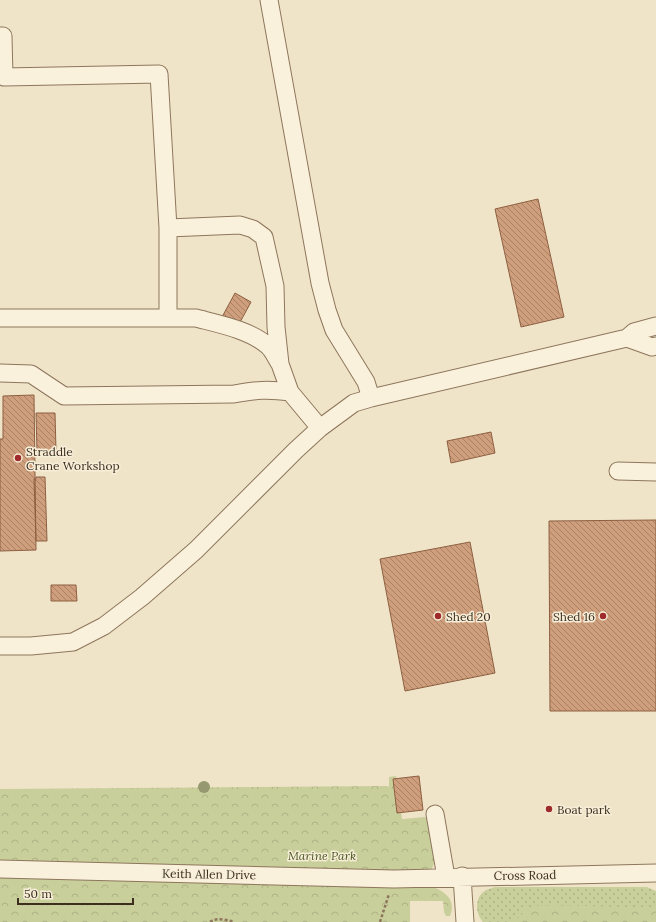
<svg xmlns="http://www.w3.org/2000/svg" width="656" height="922" font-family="Lora,serif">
<defs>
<pattern id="grass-dots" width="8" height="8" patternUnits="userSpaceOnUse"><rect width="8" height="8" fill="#c9cf9b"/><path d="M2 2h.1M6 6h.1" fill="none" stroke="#aeb285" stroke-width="1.8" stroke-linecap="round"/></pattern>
<pattern id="forest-crowns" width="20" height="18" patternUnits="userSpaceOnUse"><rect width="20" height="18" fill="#c9cf9b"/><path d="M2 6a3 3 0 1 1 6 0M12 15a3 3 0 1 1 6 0" fill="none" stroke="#aeb285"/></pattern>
<pattern id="building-back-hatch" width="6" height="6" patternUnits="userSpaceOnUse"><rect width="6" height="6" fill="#cf9f7d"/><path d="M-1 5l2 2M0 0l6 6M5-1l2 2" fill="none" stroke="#a98266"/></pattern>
</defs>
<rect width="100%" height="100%" fill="#f0e4c8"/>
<!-- grass -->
<path fill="url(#grass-dots)" d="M495 887H647L656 891V922H483C475 913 474 897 486 890 489 889 492 888 495 887Z"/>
<!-- forest -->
<path fill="url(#forest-crowns)" d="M396 776 402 819 425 817 429 821 436 856 432 869 431 886C444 891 457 899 450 916H446L444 912 443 901H410V922H0V789L387 786 389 787V777Z
M552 905 656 908V922H511L521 916 525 909 534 906Z"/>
<!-- building -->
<path fill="url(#building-back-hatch)" stroke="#8d5f41" d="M538 199 564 317 521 327 495 209Z
M235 293 251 302 238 326 222 317Z
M34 395 36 550 0 551V439H3V396Z
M36 413H55L56 451 37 452Z
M491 432 495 453 451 463 447 441Z
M36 477H45L47 541H36L34 479H36Z
M656 520V711H550L549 521Z
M470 542 495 673 405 691 380 559Z
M51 585H76L77 601H51Z
M419 776 423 810 397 813 393 779Z"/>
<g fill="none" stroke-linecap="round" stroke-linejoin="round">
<defs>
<path id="minor" d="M269 0 320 283 327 310 334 330 366 382 371 398
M0 36H3L4 77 159 74 168 228V318
M0 318H196C219 324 250 330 268 346 273 350 276 358 280 364
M627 338 652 347 656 346
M0 373 31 374 64 396 234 394C257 390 267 389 290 392L280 364 276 327 275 286 264 237 253 229 240 225 168 228
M290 392 320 428
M618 471 656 472
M0 646H31L73 642 104 626 142 597 196 550 296 450 320 428 354 403 371 398 627 338 634 332 656 326
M435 814 446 877
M0 869 394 879 656 873
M462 876 465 922"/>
</defs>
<!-- minor casing -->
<use href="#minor" stroke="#8d765c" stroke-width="19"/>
<!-- path -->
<path stroke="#8d765c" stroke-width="2.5" stroke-dasharray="3 2" stroke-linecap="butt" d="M210 922C217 917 227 920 234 922
M380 922 389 894"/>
<!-- minor -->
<use href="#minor" stroke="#faf1dc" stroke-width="17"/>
</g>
<!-- trees -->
<circle fill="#96986f" cx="204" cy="787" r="6"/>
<!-- markers -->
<g fill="#9e2a2b" stroke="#f7eed8" stroke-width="1.5">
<circle cx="18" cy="458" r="4"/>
<circle cx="438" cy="616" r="4"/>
<circle cx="603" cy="616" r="4"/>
<circle cx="549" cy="809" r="4"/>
</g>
<g text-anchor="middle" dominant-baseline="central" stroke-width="3" stroke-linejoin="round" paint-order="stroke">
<!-- poi labels -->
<g font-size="12" fill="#3d2e20" stroke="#f7eed8" text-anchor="start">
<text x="26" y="451">Straddle<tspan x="26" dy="14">Crane Workshop</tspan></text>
<text x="446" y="616">Shed 20</text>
<text x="595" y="616" text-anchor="end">Shed 16</text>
<text x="557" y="809">Boat park</text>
</g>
<!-- park labels -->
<g font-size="12" font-style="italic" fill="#4d5a26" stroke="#f7eed8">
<text x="322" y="855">Marine Park</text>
</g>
<!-- street labels -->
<g font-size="12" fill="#3d2e20" stroke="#f7eed8">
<text transform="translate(209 874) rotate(1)">Keith Allen Drive</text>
<text transform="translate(525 875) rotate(-1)">Cross Road</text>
</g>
</g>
<!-- scale -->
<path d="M18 898v6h115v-6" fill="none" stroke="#3d2e20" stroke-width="2"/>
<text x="24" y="898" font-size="12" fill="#3d2e20" stroke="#f7eed8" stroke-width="3" paint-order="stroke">50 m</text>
</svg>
